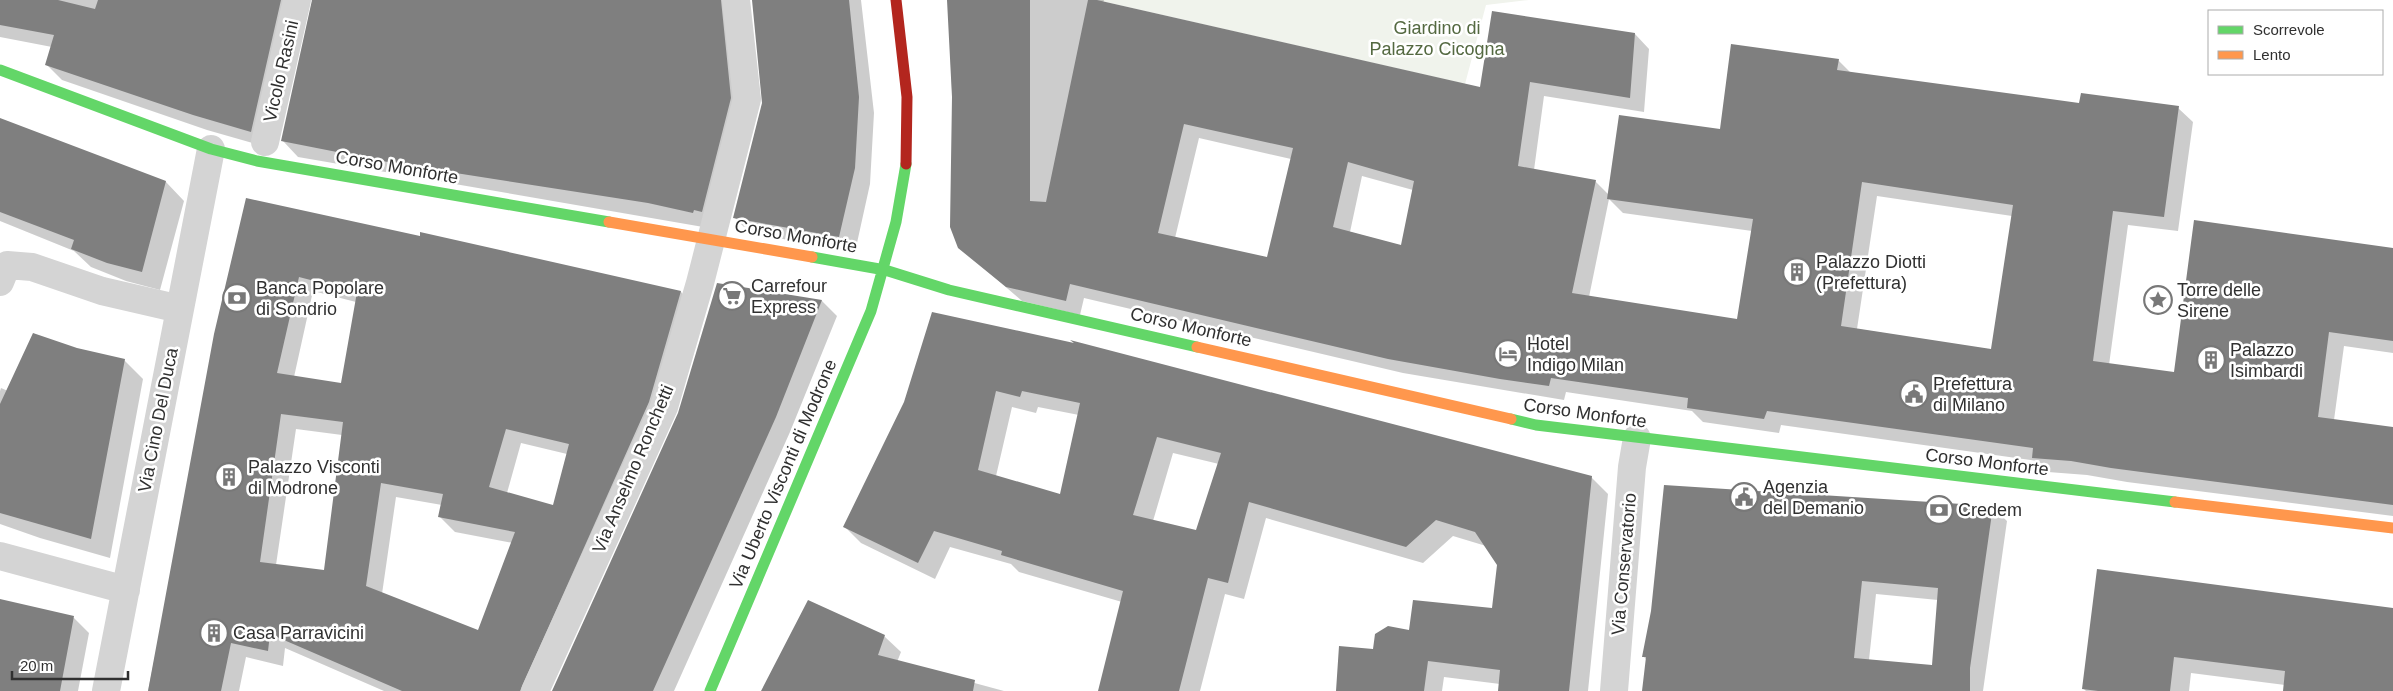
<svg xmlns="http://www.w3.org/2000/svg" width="2393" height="691" font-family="Arial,sans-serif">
<rect width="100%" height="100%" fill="#fff"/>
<!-- green -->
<path fill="#f0f3ec" d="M1097 0H1529L1486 5 1465 84Z"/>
<!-- shadow -->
<path fill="#0003" fill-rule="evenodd" d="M0 0H750L743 3 746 114 709 228 298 157 283 141 313 0 308 1 267 147 207 130 62 80 46 64 52 47 0 37Z
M753 0H861L874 113 870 184 855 252 750 233 734 217 764 98Z
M948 0H1104L1103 3 1481 89 1635 34 1649 49 1644 112 1544 96 1534 170 1595 181 1609 195 1838 60 1851 73 2080 104 2178 108 2193 122 2178 231 2128 225 2109 365 2175 373 2393 250V353L2344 346 2334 420 2393 428V516L2127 482 2087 475 2048 472 2037 461 1781 425 1779 433 1703 422 1692 411 1566 392 1564 400 1403 373 1084 298 1080 315 1022 301 959 247ZM1199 138 1291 159 1268 259 1175 238ZM1362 176 1413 190 1402 246 1350 232ZM1877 196 2012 216 1992 350 1857 329ZM1609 199 1623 213 1752 231 1738 320 1589 297Z
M0 121 166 182 184 201 160 290 126 281 91 267 74 251 0 221Z
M247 200 421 237V234L681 292 696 307 539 691H384L285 648 283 666 246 657 239 691H148ZM313 291 356 302 342 384 294 377ZM296 429 342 435 325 571 276 565ZM521 443 567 454 554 506 507 493ZM396 497 442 505 440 517 455 532 513 543 478 632 382 594Z
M718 284 822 301 837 316 790 432 674 691H554L679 414Z
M933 313 1591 477 1608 494 1588 691H1499L1500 684 1444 677 1442 691H1337L1374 650 1410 632 1493 610 1498 564 1486 546 1453 536 1423 563 1266 518 1244 599 1225 594 1200 691H1099L1122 602 1019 572 1011 564 950 547 935 579 861 543 845 527 905 402ZM1012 407 1036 413 1038 407 1079 415 1061 496 996 476ZM1173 453 1219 464 1197 532 1153 521Z
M77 350 124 360 143 379 110 558 40 538 0 524V391L1 388 8 391Z
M1992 507 2007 521 1983 691H1643L1647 660 1644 657ZM1876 594 1938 600 1934 666 1869 660Z
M2099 570 2393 609V691H2285V685L2191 673 2189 691H2086L2083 688Z
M0 601 74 618 89 633 78 691H0Z
M884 636 901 652 897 662 1004 691H762Z"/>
<!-- building -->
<path fill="#7f7f7f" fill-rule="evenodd" d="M0 0H58L95 9 98 0H281L251 132 193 115 45 65 54 35 0 25Z
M312 0H721L731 98 702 212 694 210 693 213 648 203 398 164 281 141Z
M752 0H849L859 97 855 168 839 237 733 218 762 103Z
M947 0H1030V201L1046 202 1088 0H1097L1480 87 1492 11 1635 33 1630 98 1530 82 1518 166 1596 180 1572 293 1737 319 1753 219 1607 199 1619 115 1720 129 1731 44 1839 59 1837 70 2079 103 2081 93 2179 106 2164 217 2113 211 2093 361 2174 372 2194 220 2393 248V341L2329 332 2318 417 2393 427V505L2111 468 2071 461 2032 458 2033 448 1767 411 1764 419 1687 408 1688 398 1551 378 1549 386 1500 379 1388 359 1070 284 1066 301 1006 287 958 248 950 227 952 97ZM1184 124 1293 148 1267 257 1158 233ZM1348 162 1414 181 1401 245 1333 227ZM1862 182 2013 205 1991 349 1841 326Z
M0 118 166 181 142 272 107 263 71 249 74 240 0 212Z
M246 198 420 236V232L681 291 649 402 520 691H402L270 634 268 651 231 643 221 691H148L214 334ZM299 277 357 292 341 383 277 373ZM281 414 343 422 324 570 260 562ZM506 429 569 444 553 505 489 487ZM381 483 443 494 438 517 515 532 478 630 366 586Z
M717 283 822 300 776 417 653 691H552L678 413Z
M932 312 1074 343 1070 340 1592 476 1569 691H1498L1500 670 1428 661 1424 691H1336L1339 646 1373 649 1375 634 1388 626 1409 630 1413 600 1492 608 1497 565 1475 532 1436 520 1406 547 1249 502 1228 583 1208 578 1179 691H1098L1123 591 1001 555 1002 551 934 531 918 563 843 527 904 402ZM996 391 1020 397 1022 391 1080 403 1060 494 978 470ZM1157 437 1221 453 1196 530 1133 515Z
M33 333 77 348 125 359 91 539 0 513V404Z
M1664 485 1993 506 1970 668V691H1642L1646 657H1642L1651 611ZM1862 581 1938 588 1932 665 1854 658Z
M2097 569 2393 608V691H2283L2285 671 2174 657 2170 691H2098L2082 689Z
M0 599 74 616 60 691H0Z
M808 600 885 635 878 655 975 680 973 691H761Z"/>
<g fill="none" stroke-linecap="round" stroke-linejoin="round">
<!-- street -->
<path stroke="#d4d4d4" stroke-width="28" d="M265 142 297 0
M0 282 7 265 32 267 102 291 180 309
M0 556 126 590
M106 691 211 149
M535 691 664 407 700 283 747 99 736 0
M1614 691 1632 467 1637 438"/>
<!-- fast -->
<path stroke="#63d668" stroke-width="11" d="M0 70 211 149 257 161 609 222
M812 257 885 270 949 290 1197 347
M1511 419 1536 425 2175 502
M710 691 871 311 896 222 906 164"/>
<!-- slow -->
<path stroke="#ff974d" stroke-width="11" d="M609 222 812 257
M1197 347 1511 419
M2175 502 2393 528"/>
<!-- jam -->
<path stroke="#b3261e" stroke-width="11" d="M896 0 907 97 906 164"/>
</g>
<!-- icons -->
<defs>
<symbol id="building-ring" viewBox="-11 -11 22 22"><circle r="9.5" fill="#fff" stroke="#787878" stroke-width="1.5"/><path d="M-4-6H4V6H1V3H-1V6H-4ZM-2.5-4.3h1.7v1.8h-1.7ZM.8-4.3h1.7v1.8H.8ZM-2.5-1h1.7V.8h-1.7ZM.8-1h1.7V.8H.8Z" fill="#787878"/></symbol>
<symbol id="supermarket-ring" viewBox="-11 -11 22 22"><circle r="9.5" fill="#fff" stroke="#787878" stroke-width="1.5"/><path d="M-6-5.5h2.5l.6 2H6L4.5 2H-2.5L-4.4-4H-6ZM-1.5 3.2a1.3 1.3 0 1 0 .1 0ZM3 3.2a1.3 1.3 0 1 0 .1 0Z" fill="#787878"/></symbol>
<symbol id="bank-ring" viewBox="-11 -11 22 22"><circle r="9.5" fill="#fff" stroke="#787878" stroke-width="1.5"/><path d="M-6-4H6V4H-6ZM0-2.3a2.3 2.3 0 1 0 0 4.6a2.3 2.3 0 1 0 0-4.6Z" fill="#787878"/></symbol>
<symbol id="sight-ring" viewBox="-11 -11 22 22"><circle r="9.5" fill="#fff" stroke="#787878" stroke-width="1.5"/><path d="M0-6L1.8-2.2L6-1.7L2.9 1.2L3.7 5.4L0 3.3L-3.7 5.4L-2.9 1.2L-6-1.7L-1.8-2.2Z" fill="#787878"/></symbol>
<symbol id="hotel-ring" viewBox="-11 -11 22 22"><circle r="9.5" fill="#fff" stroke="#787878" stroke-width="1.5"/><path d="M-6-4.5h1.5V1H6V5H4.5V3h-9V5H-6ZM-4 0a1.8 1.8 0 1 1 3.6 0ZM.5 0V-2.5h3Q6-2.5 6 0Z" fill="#787878"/></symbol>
<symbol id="civic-ring" viewBox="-11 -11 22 22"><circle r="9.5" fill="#fff" stroke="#787878" stroke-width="1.5"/><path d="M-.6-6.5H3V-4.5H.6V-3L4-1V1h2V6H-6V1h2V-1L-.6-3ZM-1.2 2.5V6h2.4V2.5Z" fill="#787878"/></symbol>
</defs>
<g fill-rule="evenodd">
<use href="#building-ring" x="1781" y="256" width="32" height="32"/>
<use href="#supermarket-ring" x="716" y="280" width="32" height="32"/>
<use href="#bank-ring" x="221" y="282" width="32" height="32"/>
<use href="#sight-ring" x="2142" y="284" width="32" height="32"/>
<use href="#hotel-ring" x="1492" y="338" width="32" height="32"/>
<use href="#building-ring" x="2195" y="344" width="32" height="32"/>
<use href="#civic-ring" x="1898" y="378" width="32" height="32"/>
<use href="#building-ring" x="213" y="461" width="32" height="32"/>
<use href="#civic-ring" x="1728" y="481" width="32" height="32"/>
<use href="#bank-ring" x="1923" y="494" width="32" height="32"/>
<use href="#building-ring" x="198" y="617" width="32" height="32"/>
</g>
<g text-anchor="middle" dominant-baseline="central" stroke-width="5" stroke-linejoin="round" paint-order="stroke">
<!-- park labels -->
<g font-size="18" fill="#546941" stroke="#fff">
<text x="1437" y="28">Giardino di<tspan x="1437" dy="21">Palazzo Cicogna</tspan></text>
</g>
<!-- street labels -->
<g font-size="18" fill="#303030" stroke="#fff">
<text transform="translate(281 71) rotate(-77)">Vicolo Rasini</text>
<text transform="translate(397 167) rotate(10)">Corso Monforte</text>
<text transform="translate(796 236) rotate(10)">Corso Monforte</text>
<text transform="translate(1191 327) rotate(13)">Corso Monforte</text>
<text transform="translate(1585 413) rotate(8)">Corso Monforte</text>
<text transform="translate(158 420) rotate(-79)">Via Cino Del Duca</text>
<text transform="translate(1987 462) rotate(7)">Corso Monforte</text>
<text transform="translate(633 469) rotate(-67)">Via Anselmo Ronchetti</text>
<text transform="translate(783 474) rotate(-67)">Via Uberto Visconti di Modrone</text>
<text transform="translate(1624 564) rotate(-85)">Via Conservatorio</text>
</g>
<!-- poi labels -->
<g font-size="18" fill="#303030" stroke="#fff" text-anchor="start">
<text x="1816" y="262">Palazzo Diotti<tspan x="1816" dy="21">(Prefettura)</tspan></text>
<text x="751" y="286">Carrefour<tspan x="751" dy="21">Express</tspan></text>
<text x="256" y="288">Banca Popolare<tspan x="256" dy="21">di Sondrio</tspan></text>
<text x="2177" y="290">Torre delle<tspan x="2177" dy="21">Sirene</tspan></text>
<text x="1527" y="344">Hotel<tspan x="1527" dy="21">Indigo Milan</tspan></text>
<text x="2230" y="350">Palazzo<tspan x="2230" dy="21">Isimbardi</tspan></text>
<text x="1933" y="384">Prefettura<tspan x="1933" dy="21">di Milano</tspan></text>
<text x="248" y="467">Palazzo Visconti<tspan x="248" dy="21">di Modrone</tspan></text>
<text x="1763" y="487">Agenzia<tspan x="1763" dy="21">del Demanio</tspan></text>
<text x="1958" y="510">Credem</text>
<text x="233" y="633">Casa Parravicini</text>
</g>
</g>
<!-- legend -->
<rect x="2208" y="10" width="175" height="65" fill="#ffffff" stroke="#acacac"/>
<rect x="2218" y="26" width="25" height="8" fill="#63d668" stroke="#acacac"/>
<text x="2253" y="35" font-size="15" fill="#303030">Scorrevole</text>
<rect x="2218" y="51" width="25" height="8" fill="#ff974d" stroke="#acacac"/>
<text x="2253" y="60" font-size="15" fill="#303030">Lento</text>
<!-- scale -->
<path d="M12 671v8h116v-8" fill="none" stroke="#303030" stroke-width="2.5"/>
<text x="20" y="671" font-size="15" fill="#303030" stroke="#ffffff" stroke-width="4" paint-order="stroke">20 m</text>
</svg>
